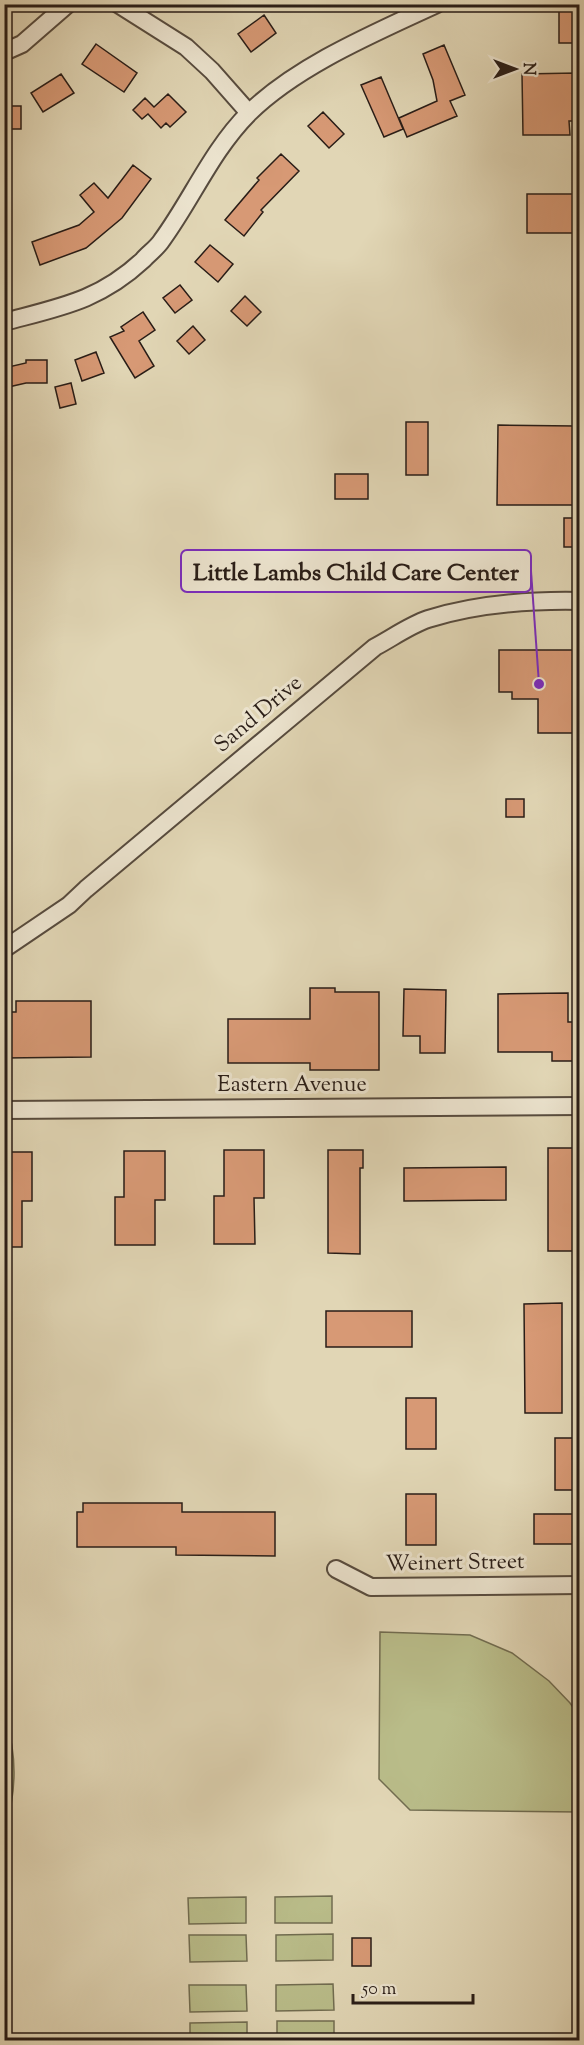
<svg xmlns="http://www.w3.org/2000/svg" width="584" height="2045" font-family="'Sorts Mill Goudy',serif">
<rect width="100%" height="100%" fill="#e1d6b5"/>
<filter id="stains"><feTurbulence type="fractalNoise" baseFrequency=".00333" numOctaves="4"/><feColorMatrix values="0 0 0 0 .2 0 0 0 0 .09 0 0 0 0 .02 0 0 0 .5 -.17"/></filter>
<radialGradient id="worn" r=".72"><stop offset=".6" stop-color="#630" stop-opacity="0"/><stop offset="1" stop-color="#630" stop-opacity=".3"/></radialGradient>
<!-- green -->
<path fill="#b9bc89" stroke="#716c50" stroke-width="1.5" d="M380 1632 470 1635 512 1653 549 1681 570 1703 579 1716V1812L410 1810 379 1779Z
M5 1717C17 1754 17 1791 5 1828Z
M332 1896V1923H275V1897Z
M246 1897V1923L189 1924 188 1898Z
M333 1934V1960L276 1961V1935Z
M189 1935H246L247 1961 190 1962Z
M333 1984 334 2010 276 2011V1985Z
M189 1985H246L247 2011 190 2012Z
M277 2021H334V2040H277Z
M247 2022V2040H190V2023Z"/>
<!-- building -->
<path fill="#d79975" stroke="#291d17" stroke-width="1.5" d="M559 4H579V43H559Z
M264 15 276 33 251 52 238 34Z
M96 44 137 73 124 92 82 64Z
M444 45 465 95 450 101 457 116 407 137 399 118 437 101 433 80 423 54Z
M576 73 577 121H569L570 135H523L522 74Z
M61 74 74 93 43 112 31 93Z
M381 77 403 129 384 137 361 85Z
M168 94 186 112 170 127 166 123 161 128 148 114 142 119 133 110 145 98 154 107Z
M4 106H21V129H4Z
M323 112 344 134 329 148 308 126Z
M281 154 299 171 261 210 263 212 244 236 225 220 259 180 257 178Z
M133 165 151 179 122 218 86 248 40 265 32 242 79 225 94 212 80 195 94 183 108 198Z
M527 194H579V233H527Z
M210 245 233 264 218 282 195 262Z
M180 285 192 300 175 313 163 298Z
M245 296 261 312 247 326 231 311Z
M143 312 155 330 139 341 154 366 135 378 110 337 124 331 121 327Z
M193 326 205 340 189 354 177 341Z
M96 352 104 373 82 381 75 360Z
M26 360H47V383H26L4 388V368L26 363Z
M71 383 76 404 60 408 55 387Z
M406 422H428V475H406Z
M498 425 575 426 574 505H497Z
M335 474H368V499H335Z
M564 518H579V547H564Z
M499 650H579V733H538V699H512V692H499Z
M506 799H524V817H506Z
M310 988H335V992H379V1070H310V1063H228V1019H310Z
M404 989 446 990 445 1053H420V1036H403Z
M568 993V1022H579V1061H552V1052H498V994Z
M16 1001H91V1057L4 1058V1012H16Z
M548 1148H579V1251H548Z
M224 1150H264V1198H254L255 1244H214V1196H224Z
M328 1150H363V1168H360V1254L328 1253Z
M124 1151H165V1200H155V1245H115V1197H124Z
M4 1152H32V1201H22V1247H4Z
M506 1167V1200L404 1201V1168Z
M562 1303V1413H525L524 1304Z
M326 1311H412V1347H326Z
M406 1398H436V1449H406Z
M555 1438H579V1490H555Z
M406 1494H436V1545H406Z
M83 1503H182V1512H275V1556L176 1555V1547H77V1512H83Z
M534 1514H579V1544H534Z
M352 1938H371V1966H352Z"/>
<g fill="none" stroke-linecap="round" stroke-linejoin="round">
<defs>
<path id="minor" d="M118 4 186 47 212 71 249 113
M4 52 22 44 68 4
M4 322C60 307 99 301 143 260 149 253 157 248 162 240 192 199 212 150 249 113 298 65 375 33 437 4
M4 949 69 905 86 889 375 647C392 638 410 625 428 619 476 604 530 600 580 601
M4 1110 580 1106
M336 1569 371 1587 580 1585"/>
</defs>
<!-- minor casing -->
<use href="#minor" stroke="#574b3e" stroke-width="20"/>
<!-- minor -->
<use href="#minor" stroke="#ece4cf" stroke-width="16"/>
</g>
<g text-anchor="middle" dominant-baseline="central" stroke-width="6" stroke-linejoin="round" paint-order="stroke">
<!-- street labels -->
<g font-size="22" fill="#291d17" stroke="#ece4cf">
<text transform="translate(259 715) rotate(-40)">Sand Drive</text>
<text x="292" y="1086">Eastern Avenue</text>
<text transform="translate(455 1564) rotate(-1)">Weinert Street</text>
</g>
</g>
<!-- callouts -->
<path fill="none" stroke="#7b2cbf" stroke-width="2" d="M539 684L531 571"/>
<circle fill="#7b2cbf" stroke="#ece4cf" stroke-width="2" cx="539" cy="684" r="6"/>
<rect fill="#ece4cf" stroke="#7b2cbf" stroke-width="2" x="181" y="550" width="350" height="42" rx="6"/>
<g font-size="24" text-anchor="middle" font-weight="bold" fill="#291d17">
<text x="356" y="580">Little Lambs Child Care Center</text>
</g>
<!-- margin -->
<rect width="584" height="2045" fill="none" stroke="#e1d6b5" stroke-width="24"/>
<rect x="6" y="6" width="572" height="2033" fill="none" stroke="#291d17" stroke-width="3"/>
<rect x="12" y="12" width="560" height="2021" fill="none" stroke="#291d17" stroke-width="1.5"/>
<!-- north arrow -->
<g transform="translate(515 69) rotate(90)" stroke="#ece4cf" stroke-width="4.5" paint-order="stroke">
<path d="M0-4.5L10 22L0 15L-10 22Z" fill="#291d17"/>
<text y="-9" font-size="16" font-weight="bold" text-anchor="middle" fill="#291d17">N</text>
</g>
<!-- scale -->
<path d="M353 1994v9h120v-9" fill="none" stroke="#291d17" stroke-width="3"/>
<text x="362" y="1994" font-size="18" fill="#291d17" stroke="#ece4cf" stroke-width="4.5" paint-order="stroke">50 m</text>
<rect width="100%" height="100%" filter="url(#stains)"/>
<rect width="100%" height="100%" fill="url(#worn)"/>
</svg>
